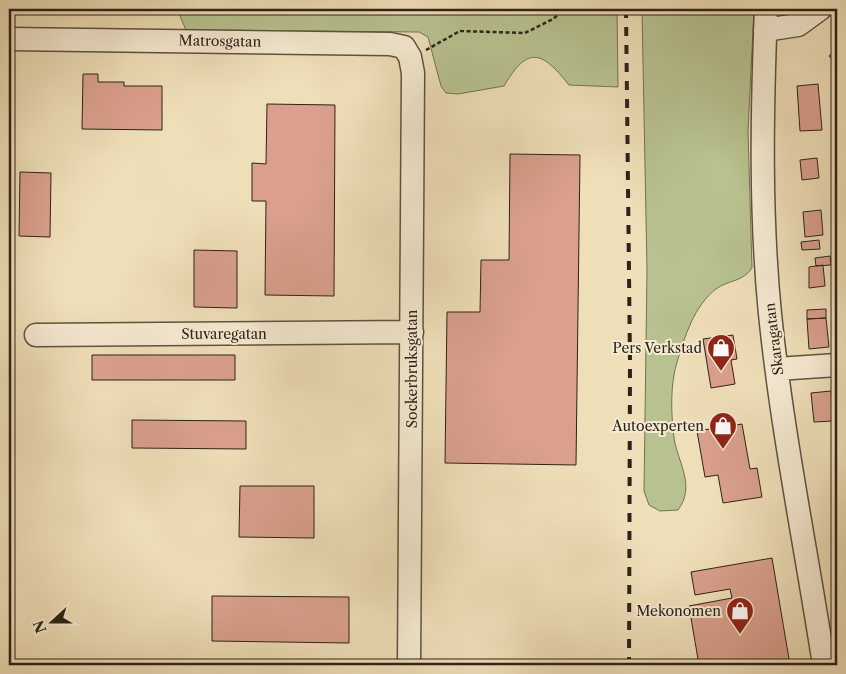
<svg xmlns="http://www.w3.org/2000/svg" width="846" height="674" font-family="'Libre Caslon Text',serif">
<rect width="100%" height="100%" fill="#efdfb9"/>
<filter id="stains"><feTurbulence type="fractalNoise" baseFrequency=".004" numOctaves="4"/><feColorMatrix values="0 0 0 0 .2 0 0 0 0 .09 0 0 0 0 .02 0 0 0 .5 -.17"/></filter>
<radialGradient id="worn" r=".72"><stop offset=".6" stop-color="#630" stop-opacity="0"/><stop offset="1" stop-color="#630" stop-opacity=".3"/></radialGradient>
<!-- green -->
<path fill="#b8c290" stroke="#737254" d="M177 9H617L618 87 569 85C542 51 528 45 504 86L458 94 446 93 441 86 428 37 419 32 186 30Z
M642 9H754L748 131 752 268C743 282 728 280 716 289 694 306 685 336 677 362 670 385 671 414 674 438 678 463 696 486 678 510L660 511 649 505 644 491 647 270Z"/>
<!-- building -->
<path fill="#daa08d" stroke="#2e2318" d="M837 48V64L829 56Z
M83 74H98V82H124V86H162V130L82 129Z
M818 84 822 130 800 131 797 86Z
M267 104 335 105 334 296 265 295 266 201H252V163L266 164Z
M510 154 580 155 576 465 445 463 447 312H480L481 260H509Z
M817 158 819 178 802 180 800 160Z
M20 172 51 173 50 237 19 236Z
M821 210 823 235 805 237 803 212Z
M819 240 820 249 802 250 801 242Z
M194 250 237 251V308L194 307Z
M830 256 831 265 816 266 815 258Z
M823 265 825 286 809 288V267Z
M826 309V318L807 319V310Z
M826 318 829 347 809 349 807 319Z
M733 335 737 359 731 360 735 384 711 388 703 339Z
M92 355H235V380H92Z
M831 391 833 421 814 422 811 393Z
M132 420 246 421V449L132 448Z
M742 424 750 469 757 468 762 497 723 503 718 475 705 477 697 431Z
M240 486H314V538L239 537Z
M772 558 790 665H699L689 606 732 598 730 589 695 595 691 572Z
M212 596 349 597V643L212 641Z"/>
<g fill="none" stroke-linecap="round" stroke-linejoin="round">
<defs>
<path id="minor" d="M766 9C762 111 760 213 770 314 782 432 806 548 824 665
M765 30 798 25 820 9
M9 39 390 44 404 47 410 57 413 73 409 665
M36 335 412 332
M777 369 837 365"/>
</defs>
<!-- minor casing -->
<use href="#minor" stroke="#5e5240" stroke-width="25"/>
<!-- path -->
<path stroke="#2e2318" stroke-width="2.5" stroke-dasharray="4 2.5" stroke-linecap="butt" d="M426 50 460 31 525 33 553 19 565 9"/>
<!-- minor -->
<use href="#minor" stroke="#f5ead2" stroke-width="22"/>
<!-- rail -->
<path stroke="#2e2318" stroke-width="4" stroke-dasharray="9 9" stroke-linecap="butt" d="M626 9 630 362 629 665"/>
</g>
<!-- icons -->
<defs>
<symbol id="shop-pin" viewBox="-11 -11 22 30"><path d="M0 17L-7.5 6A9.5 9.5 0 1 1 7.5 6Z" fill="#8f2418" stroke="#f5ead2"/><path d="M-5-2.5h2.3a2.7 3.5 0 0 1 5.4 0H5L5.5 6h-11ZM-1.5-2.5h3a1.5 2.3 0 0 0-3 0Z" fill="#fff"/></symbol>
</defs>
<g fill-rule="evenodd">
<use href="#shop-pin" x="705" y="332" width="32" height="43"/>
<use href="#shop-pin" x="707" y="410" width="32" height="43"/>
<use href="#shop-pin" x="724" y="595" width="32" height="43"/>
</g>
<g text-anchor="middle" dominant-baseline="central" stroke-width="4" stroke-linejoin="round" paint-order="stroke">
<!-- street labels -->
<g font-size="14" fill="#2e2318" stroke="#f5ead2">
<text transform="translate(220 41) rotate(1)">Matrosgatan</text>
<text x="224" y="334">Stuvaregatan</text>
<text transform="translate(774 339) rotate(-97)">Skaragatan</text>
<text transform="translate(412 369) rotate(-90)">Sockerbruksgatan</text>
</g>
<!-- poi labels -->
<g font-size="14" fill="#2e2318" stroke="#f5ead2" text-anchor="end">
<text x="702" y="348">Pers Verkstad</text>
<text x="704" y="426">Autoexperten</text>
<text x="721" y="611">Mekonomen</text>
</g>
</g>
<!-- margin -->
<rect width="846" height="674" fill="none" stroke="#efdfb9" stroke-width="30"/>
<rect x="10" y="10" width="826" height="654" fill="none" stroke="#2e2318" stroke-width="2.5"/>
<rect x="15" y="15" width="816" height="644" fill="none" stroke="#2e2318"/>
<!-- north arrow -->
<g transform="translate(52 622) rotate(249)" stroke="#f5ead2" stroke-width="4" paint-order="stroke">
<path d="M0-4L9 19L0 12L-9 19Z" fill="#2e2318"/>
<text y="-8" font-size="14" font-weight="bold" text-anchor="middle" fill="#2e2318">N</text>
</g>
<rect width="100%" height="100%" filter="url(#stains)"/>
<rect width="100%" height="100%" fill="url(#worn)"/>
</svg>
